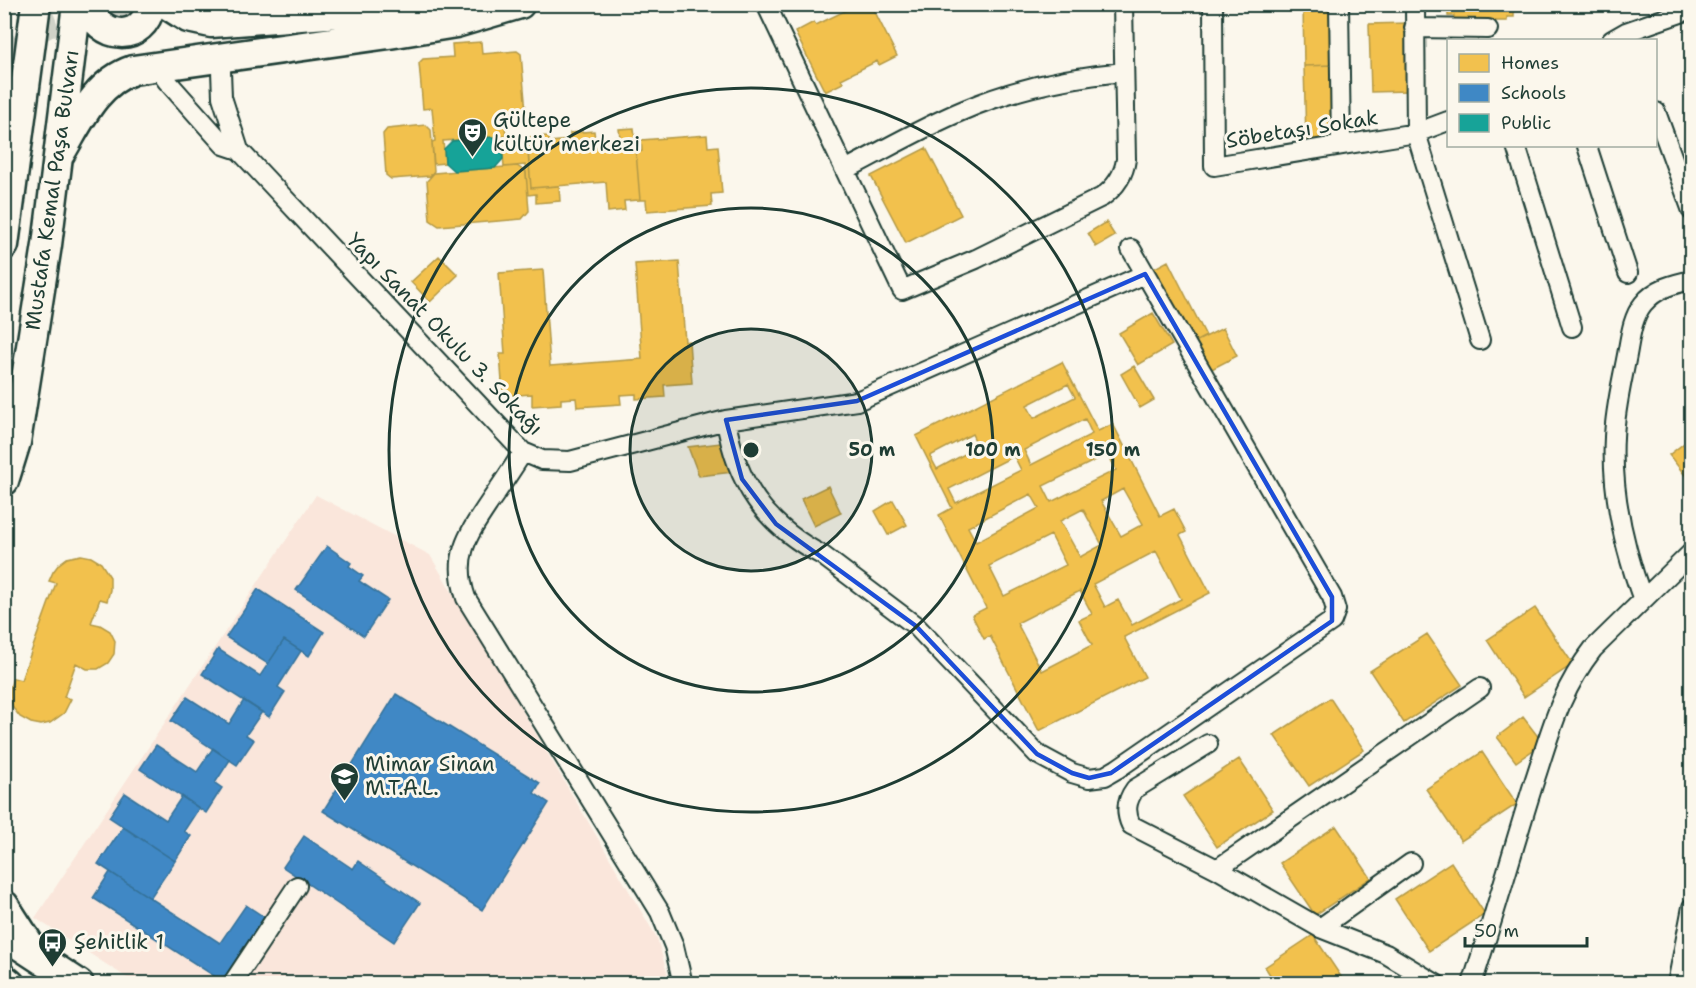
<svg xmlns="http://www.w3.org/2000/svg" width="1696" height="988" font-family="'Shantell Sans',sans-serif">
<rect width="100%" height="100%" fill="#fbf7ec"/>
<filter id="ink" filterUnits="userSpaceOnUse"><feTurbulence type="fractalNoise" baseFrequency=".0167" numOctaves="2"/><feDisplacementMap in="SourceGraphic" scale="12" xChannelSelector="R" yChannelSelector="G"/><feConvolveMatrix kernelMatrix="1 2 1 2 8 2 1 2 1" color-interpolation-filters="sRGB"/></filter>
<g filter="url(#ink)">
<!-- built -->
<path fill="#fae6db" d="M316 495 430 555 657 938 670 983H135L35 918Z"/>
<!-- homes -->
<path fill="#f2c14e" stroke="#b39946" stroke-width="1.5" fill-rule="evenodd" d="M849 4H871L897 56 879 65 877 61 841 79 843 83 825 92 795 32 814 22 816 25 849 9 847 6Z
M1303 4H1331L1332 65 1304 66Z
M1448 4H1514V17H1507V21H1454V16H1448Z
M1407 23 1408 91 1371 92 1369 24Z
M481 42 482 54 517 51 521 54 526 112 504 114 506 136 443 141 445 163 434 164 432 142 435 141 432 108 423 109 419 63 423 59 453 57 452 44Z
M1332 65 1334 141H1306L1304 66Z
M426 125 431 130 434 171 430 176 391 179 386 175 383 134 387 129Z
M634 128 640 200 624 201 625 210 608 212 606 182 531 188 527 137 549 136V142L570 140V133L594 131 596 147 607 146 606 138 620 137 619 129Z
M707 135 708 147 718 146 722 193 711 194 712 206 647 211 646 200H640L636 152 642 151 641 140Z
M527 141 531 188 559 186 560 201 536 203V194L528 195 525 165 504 167 502 142Z
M926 148 961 215 906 243 871 176Z
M517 166 526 172 529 211 522 219 439 226 430 220 427 181 434 173Z
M1106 222 1115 236 1096 247 1088 233Z
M439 256 458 275 430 302 411 282Z
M679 261 685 342 689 341 692 383 664 385 665 397 636 399V394L620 395 621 404 577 407 576 398 561 399V404L532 406V394L503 396 500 354H505L499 273 543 270 550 366 642 359 635 264Z
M1168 261 1206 336 1189 345 1151 270Z
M1153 313 1172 345 1138 365 1119 333Z
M1223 328 1237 356 1204 373 1189 345Z
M1062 362 1098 431 1113 424 1160 516 1174 509 1186 532 1180 535 1210 593 1124 637 1145 677 1039 731 990 636 984 639 972 615 986 608 939 515 952 508 916 436ZM1068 384 1075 397 1034 418 1027 405ZM1085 419 1092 434 1031 465 1024 450ZM972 434 978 447 937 469 930 456ZM1108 454 1116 470 1051 502 1043 486ZM1014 456 1021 470 956 503 949 489ZM1123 489 1143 524 1121 536 1101 501ZM1031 494 1039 508 976 542 968 527ZM1083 509 1102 545 1080 557 1060 521ZM1051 535 1066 565 1004 596 989 566ZM1156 551 1181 599 1132 625 1118 600 1105 607 1093 584ZM1080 591 1092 614 1079 620 1092 645 1042 671 1017 623Z
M1134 366 1154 400 1140 408 1121 374Z
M1692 437V484L1669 455Z
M729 442 733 472 699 476 688 447Z
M828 486 841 513 814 526 801 499Z
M893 500 907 525 888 535 875 511Z
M81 555 91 557 101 563 110 577V590L107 601 100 599 91 623 100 625 110 631 115 641 114 654 108 663 98 669H87L76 663 64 697 71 699 64 713 50 723 41 725 31 723 20 717 13 708 10 697 11 685 13 678 21 680 56 583 49 581 53 572 59 564 67 558Z
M1535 608 1573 664 1524 697 1487 640Z
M1427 634 1462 685 1404 723 1370 671Z
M1330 698 1364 750 1309 786 1274 735Z
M1523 717 1543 743 1516 762 1497 737Z
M1482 752 1517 804 1461 841 1426 789Z
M1239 759 1273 810 1217 847 1183 796Z
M1336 826 1371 878 1315 915 1280 863Z
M1451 862 1485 914 1429 951 1395 899Z
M1313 935 1346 984H1276L1265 967Z"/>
<!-- schools -->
<path fill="#3f88c5" stroke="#35729a" stroke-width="1.5" d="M327 546 351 563 349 566 363 576 359 581 388 600 364 636 296 590Z
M258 589 324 632 309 656 284 640 268 664 226 637Z
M284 640 301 651 278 687 285 692 269 717 202 674 218 649 260 676Z
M396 694 540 783 534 793 549 803 482 910 323 811Z
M187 697 229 724 244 700 262 712 246 735 254 740 237 765 171 721Z
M156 745 197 772 213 748 230 760 215 783 222 788 206 813 140 769Z
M125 793 166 820 182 796 199 808 184 831 191 836 175 861 109 817Z
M123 827 175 861 150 898 98 864Z
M304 836 353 869 358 861 420 903 394 942 283 867Z
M110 872 220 943 246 905 267 919 225 983 93 898Z"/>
<!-- public -->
<path fill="#17a398" stroke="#19847a" stroke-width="1.5" d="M493 137 502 145 503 159 495 168 454 171 445 163 444 149 452 141Z"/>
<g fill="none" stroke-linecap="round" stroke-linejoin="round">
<!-- primary-tunnel -->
<path stroke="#cfd2c7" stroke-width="28" stroke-dasharray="28 14" stroke-linecap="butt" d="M4 65C40 6 95 12 155 4"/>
<defs>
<path id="street" d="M766 4 902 290 976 259 1102 197C1116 187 1124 175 1126 159L1123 4
M1213 4 1214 166 1416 133 1448 121
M1339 4 1341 145
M1415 4 1416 133 1480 340
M1414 28 1488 29
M1612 40 1626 32 1692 9
M222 57 221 71 222 97 239 150
M156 66 167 81 224 145 239 150 523 452 542 460 570 461 726 420 857 401 1145 274
M1656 112 1692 211
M1516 146 1572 327
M1587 146 1628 273
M845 170C884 150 923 127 964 110 1015 88 1069 77 1124 72
M726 420C736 483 765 525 822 555L916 626 1037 754 1072 773 1089 778 1105 776 1117 769 1332 621 1336 610 1332 597 1131 249
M523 452C512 469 501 486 489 503 467 536 452 557 466 598L660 912 674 946 683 984
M1643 600C1624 548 1611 493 1614 437 1615 411 1621 386 1626 360 1630 341 1631 319 1643 304 1656 288 1673 284 1692 280
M1208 744 1135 789C1126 801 1125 812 1131 825L1217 869 1320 928 1386 954 1436 984
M1217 869 1480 688
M1320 928 1411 863
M232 984 297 886
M1472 984C1494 917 1513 849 1534 782 1551 731 1559 693 1593 649L1692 552
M1677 984 1692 907"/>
<path id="primary" d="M87 4C99 40 143 45 151 4
M166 4 188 18 211 23 455 4
M58 157C78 125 94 83 133 70L389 34 456 23 520 4
M4 245 36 4
M4 481 16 442 47 245 77 4
M4 905 31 947
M4 935 79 984
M4 979 10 984"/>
</defs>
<!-- street casing -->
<use href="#street" stroke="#1f3d34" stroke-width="22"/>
<!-- primary casing -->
<use href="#primary" stroke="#1f3d34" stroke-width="33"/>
<!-- street -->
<use href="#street" stroke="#fbf7ec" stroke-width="18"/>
<!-- primary -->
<use href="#primary" stroke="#fbf7ec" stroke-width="28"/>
</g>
</g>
<!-- marked area -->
<path fill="none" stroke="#1d4ed8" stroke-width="4.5" stroke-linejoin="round" d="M1145 274 1332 597V621L1111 773 1089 778 1072 773 1037 754 916 626 776 524 742 479 726 420 857 401Z"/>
<!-- distance rings -->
<circle cx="751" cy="450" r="121" fill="#1f3d34" fill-opacity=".12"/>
<g fill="none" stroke="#1f3d34" stroke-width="3">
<circle cx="751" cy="450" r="121"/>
<circle cx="751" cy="450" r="242"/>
<circle cx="751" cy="450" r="362"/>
</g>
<!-- icons -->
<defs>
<symbol id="theatre-pin" viewBox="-11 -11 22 30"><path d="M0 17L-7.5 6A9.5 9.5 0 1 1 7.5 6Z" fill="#1f3d34" stroke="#fbf7ec"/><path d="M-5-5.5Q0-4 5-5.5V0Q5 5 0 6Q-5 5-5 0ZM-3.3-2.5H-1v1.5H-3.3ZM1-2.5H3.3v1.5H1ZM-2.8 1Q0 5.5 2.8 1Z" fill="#fff"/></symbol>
<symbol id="school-pin" viewBox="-11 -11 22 30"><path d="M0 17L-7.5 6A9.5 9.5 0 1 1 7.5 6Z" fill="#1f3d34" stroke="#fbf7ec"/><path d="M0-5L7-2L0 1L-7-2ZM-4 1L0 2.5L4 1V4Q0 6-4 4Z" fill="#fff"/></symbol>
<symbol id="bus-pin" viewBox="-11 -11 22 30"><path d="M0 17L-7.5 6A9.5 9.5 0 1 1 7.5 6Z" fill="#1f3d34" stroke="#fbf7ec"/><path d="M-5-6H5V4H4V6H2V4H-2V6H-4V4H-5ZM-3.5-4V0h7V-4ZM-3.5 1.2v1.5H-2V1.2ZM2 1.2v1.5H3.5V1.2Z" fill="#fff"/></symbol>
</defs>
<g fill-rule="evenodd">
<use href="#theatre-pin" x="456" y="116" width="33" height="45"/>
<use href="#school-pin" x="328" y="760" width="33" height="45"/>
<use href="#bus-pin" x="36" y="926" width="33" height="45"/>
</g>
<g text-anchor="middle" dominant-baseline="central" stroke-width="6" stroke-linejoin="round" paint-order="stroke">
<!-- poi labels -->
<g font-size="21" fill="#1f3d34" stroke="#fbf7ec" text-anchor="start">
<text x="493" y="120">Gültepe<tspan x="493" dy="24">kültür merkezi</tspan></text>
<text x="365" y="764">Mimar Sinan<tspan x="365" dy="24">M.T.A.L.</tspan></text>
<text x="74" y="942">Şehitlik 1</text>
</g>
<!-- street labels -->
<g font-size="21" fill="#1f3d34" stroke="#fbf7ec">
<text transform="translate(1302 129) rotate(-9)">Söbetaşı Sokak</text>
<text transform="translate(52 190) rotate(-82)">Mustafa Kemal Paşa Bulvarı</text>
<text transform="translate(445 334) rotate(46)">Yapı Sanat Okulu 3. Sokağı</text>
</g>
</g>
<circle cx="751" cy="450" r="9" fill="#1f3d34" stroke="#fbf7ec" stroke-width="3"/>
<g font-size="18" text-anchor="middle" font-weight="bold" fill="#1f3d34" stroke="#fbf7ec" stroke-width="6" stroke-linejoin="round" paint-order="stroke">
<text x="872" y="456">50 m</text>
<text x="993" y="456">100 m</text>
<text x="1113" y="456">150 m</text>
</g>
<!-- margin -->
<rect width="1696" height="988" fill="none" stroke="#fbf7ec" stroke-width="24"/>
<rect x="12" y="12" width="1672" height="964" fill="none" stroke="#1f3d34" stroke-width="2" filter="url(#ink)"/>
<!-- legend -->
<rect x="1447" y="39" width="210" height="108" fill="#fbf7ec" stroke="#a3ada2" stroke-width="1.5"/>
<rect x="1459" y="54" width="30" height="18" fill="#f2c14e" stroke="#a3ada2" stroke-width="1.5"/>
<text x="1501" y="69" font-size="18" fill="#1f3d34">Homes</text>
<rect x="1459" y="84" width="30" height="18" fill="#3f88c5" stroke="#a3ada2" stroke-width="1.5"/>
<text x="1501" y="99" font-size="18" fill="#1f3d34">Schools</text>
<rect x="1459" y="114" width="30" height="18" fill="#17a398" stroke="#a3ada2" stroke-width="1.5"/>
<text x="1501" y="129" font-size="18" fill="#1f3d34">Public</text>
<!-- scale -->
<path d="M1465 937v9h122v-9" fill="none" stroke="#1f3d34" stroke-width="3"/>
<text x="1474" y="937" font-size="18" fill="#1f3d34" stroke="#fbf7ec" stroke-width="4.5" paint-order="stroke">50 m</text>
</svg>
